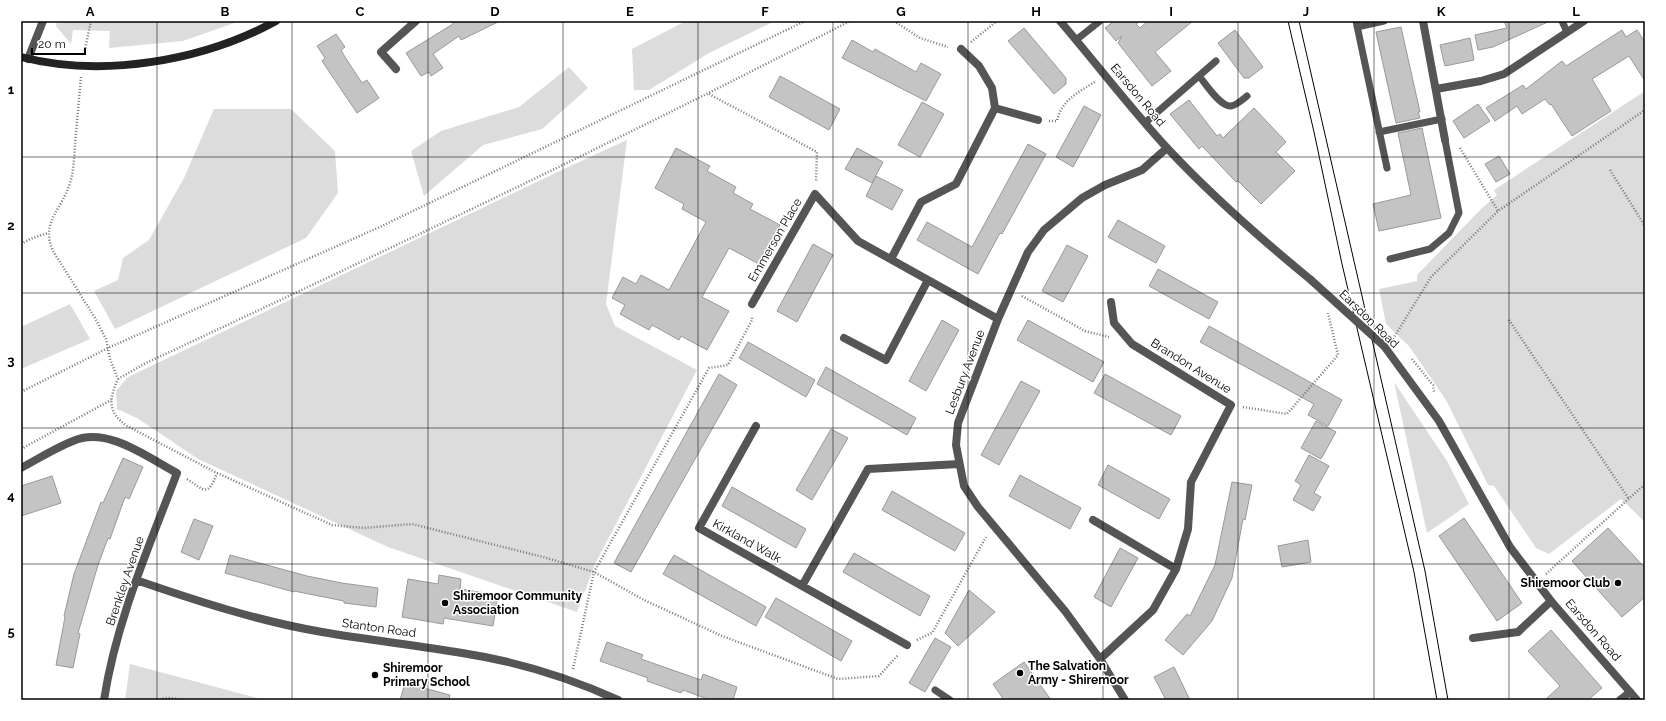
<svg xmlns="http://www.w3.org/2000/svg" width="1666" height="721" font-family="Raleway,sans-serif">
<rect width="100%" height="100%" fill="#fff"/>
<!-- green -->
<path fill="#dcdcdc" d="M57 21H240L183 41 109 48 110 31 73 30 71 44 56 26Z
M686 21H775L709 53 649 90H634L632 49Z
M569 67 588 88 542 129 483 145 424 196 411 151 441 131 519 107Z
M1645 91V522L1621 499 1549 554 1536 548 1494 486 1488 485 1446 400 1409 346 1386 324 1379 289 1417 281V275L1481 209 1497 195 1494 190Z
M214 109H291L335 151 338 193 306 238 115 329 94 291 118 280 123 258 149 240 184 178Z
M627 140 606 304 615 326 697 370 595 564 577 612 388 547 198 459 137 418 117 409 116 391 128 377 566 168Z
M70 304 90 339 21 369V327Z
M1394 382 1447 461 1469 504 1427 533Z
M130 664 264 700H125Z"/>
<!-- building -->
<path fill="#c4c4c4" stroke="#999" d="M452 21H500L461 40 459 36 433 54 443 68 431 76 429 72 421 76 406 53 453 24Z
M1114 21H1140L1136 24 1140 28 1148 21H1193L1155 52 1171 71 1152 86 1118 43 1122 36 1116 41 1105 28Z
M1504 21H1550L1493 47 1478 50 1475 35 1507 28Z
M1401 27 1420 112H1418L1420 118 1396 123 1376 32Z
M1024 28 1066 78V84L1054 94 1008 41Z
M1235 30 1263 67 1249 78H1244L1218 43Z
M1622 30 1626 37 1637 30 1645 42V81L1629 56 1592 79 1611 111 1572 136 1551 104 1550 105 1545 99 1522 114 1517 106 1495 121 1486 108 1523 85 1526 89 1562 61 1566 66Z
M336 34 345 47 341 50 345 57 362 83 367 80 379 98 357 113 322 61 325 58 317 46Z
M1470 38 1474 60 1445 66 1440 45Z
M852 40 873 52 875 49 916 72 921 63 941 74 926 101 842 58Z
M780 76 840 109 829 130 769 97Z
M1189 100 1217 136 1220 134 1223 138 1254 108 1286 142 1276 152 1295 171 1261 204 1238 181 1236 182 1202 146 1199 149 1170 114Z
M922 102 944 114 920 157 898 145Z
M1478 104 1490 121 1464 138 1453 121Z
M1084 106 1101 115 1073 167 1056 157Z
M1422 128 1441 218 1379 231 1373 204 1411 195 1398 133Z
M1028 144 1046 154 1002 234 1000 233 978 274 917 240 927 222 972 247Z
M676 148 710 166 707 171 736 187 733 193 753 204 750 209 780 225 759 264 729 248 702 297 729 311 707 350 681 336 679 340 652 325 649 330 620 314 625 305 612 298 623 277 636 284 641 275 669 290 706 222 682 209 684 204 655 188Z
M857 148 883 162 872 183 845 169Z
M1499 156 1510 174 1496 182 1485 164Z
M876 176 903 190 892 210 866 196Z
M1118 220 1165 246 1156 263 1108 237Z
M813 244 833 255 797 322 777 311Z
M1067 245 1088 256 1063 302 1042 291Z
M1158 269 1218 302 1209 319 1149 286Z
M942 320 959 330 926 391 909 381Z
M1028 320 1104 362 1093 382 1017 340Z
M1209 326 1342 400 1328 426 1308 415 1314 404 1200 342Z
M748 342 815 380 806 397 739 358Z
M826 367 916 418 907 435 817 384Z
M719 374 737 385 631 572 614 563Z
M1105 374 1181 416 1171 435 1094 393Z
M1021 381 1040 391 999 465 981 455Z
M1316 421 1336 432 1321 459 1301 448Z
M831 429 848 438 812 500 796 490Z
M1309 455 1329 466 1314 493 1321 497 1313 511 1293 500 1301 485 1295 481Z
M123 458 143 467 129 499 125 497 110 539 108 538 98 565 78 633 80 634 73 668 56 665 65 617 64 616 74 574 101 502 103 503Z
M1108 465 1170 499 1159 519 1098 485Z
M1020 475 1081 508 1070 529 1009 496Z
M52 476 61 503 21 516V486Z
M1232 482 1252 485 1245 520 1243 519 1232 578 1212 621 1183 655 1165 640 1187 614 1190 616 1215 565Z
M732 487 806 529 796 548 722 506Z
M892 491 965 533 955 551 882 510Z
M1464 518 1522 603 1497 621 1439 536Z
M194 519 213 526 199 560 181 552Z
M1608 528 1645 568V597L1622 617 1572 561Z
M1308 540 1311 562 1282 567 1278 546Z
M1120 548 1138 558 1111 607 1094 597Z
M854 553 930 596 920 616 843 572Z
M230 555 307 576 342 583 378 588 376 607 344 603V601L294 591V592L225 573Z
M674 555 766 607 756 626 663 574Z
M439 575 461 579 460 589 498 595 493 626 444 618 443 624 402 617 408 579 438 584Z
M969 590 995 612 958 646 945 633Z
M776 598 852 641 841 661 765 617Z
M1551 630 1602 688 1588 700H1545L1560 686 1528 651Z
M935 638 951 647 925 692 909 683Z
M607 642 643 655 641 659 701 680 703 674 737 687 733 700H710L683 690 681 693 647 681 648 678 600 661Z
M1024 662 1051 700H1004L993 684Z
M1174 667 1190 700H1166L1154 677Z
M405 683 450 695 449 700H400Z"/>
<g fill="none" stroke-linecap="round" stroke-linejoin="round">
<!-- path -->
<path stroke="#777" stroke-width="2.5" stroke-dasharray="1 2" stroke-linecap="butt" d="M894 21 920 38 948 47
M971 42 997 21
M84 54 91 21
M81 77C79 99 77 122 75 144 74 157 74 171 70 183 62 210 40 222 53 251L95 318 106 339 110 359 118 379C109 399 107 412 127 426L217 473 332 525 364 528 412 524 543 557 594 572 644 600 722 636 838 679 879 676 898 655
M709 94 817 152 816 182
M1049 121H1057C1061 101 1078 92 1095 82
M1460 148 1498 211
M1610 170 1645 226
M21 244 30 239 48 233
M1022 296 1085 331 1109 337
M1509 320 1629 499
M1393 339 1431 277 1498 211 1645 110
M1412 359 1433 385 1434 392
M118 379 144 364C381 253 618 141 850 21
M21 392 108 348 382 226 805 21
M1243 407 1287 414 1338 355 1328 313
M21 449 111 400
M187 479C205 491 208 497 217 473
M1546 574 1645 484
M917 640 932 633 986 537
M573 669 594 572 709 368 728 365 752 320V316
M160 700C167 696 176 699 184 700"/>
<!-- service -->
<path stroke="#555" stroke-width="7" d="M1356 21 1387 168
M1562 21 1567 32
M1357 27 1384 21
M1076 40 1100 21
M1199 76C1206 84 1220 107 1231 106 1237 105 1242 100 1247 96
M1146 122 1216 61
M1379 132 1442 119
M1390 259 1430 249 1449 233 1459 213 1445 140
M935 690 950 700"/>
<!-- minor -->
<path stroke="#555" stroke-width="8" d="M1423 21 1445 140
M28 59 43 21
M396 69 381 52 416 21
M1436 89 1481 81 1504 74 1584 21
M995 108 1038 120
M891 259 921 202 956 184 995 108 992 88 979 66 961 49
M752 304 815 194 858 241 998 319
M844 338 886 360 928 280
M756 426 699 528 907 645
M21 468C38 459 55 448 73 441 107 426 147 457 177 473 149 547 116 621 104 700
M1093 520 1176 569
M136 580C197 601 258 621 322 632 368 640 415 645 462 653 514 661 570 678 618 700
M802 586 868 469 959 464
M1473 638 1518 632 1551 601
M1100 659 1153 610 1176 569 1188 529 1191 482 1231 405 1132 344 1114 323 1111 302
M1125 700 1100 659 1065 611 978 507 964 486 956 445 958 423 998 319 1028 252 1044 230 1082 198 1105 185 1142 170 1167 148
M1620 700 1630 692"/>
<!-- tertiary -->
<path stroke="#555" stroke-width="8" d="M1060 21C1096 63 1130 108 1168 149 1212 196 1261 239 1311 280
M1384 346 1439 421 1510 547 1551 601 1637 700"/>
<!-- secondary -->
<path stroke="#222" stroke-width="8" d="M21 57C103 78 203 61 276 21"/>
<!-- tram -->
<path stroke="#000" stroke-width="1" d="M1288 21 1314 132 1342 264 1414 572 1437 700
M1299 21 1425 571 1448 700"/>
<!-- tertiary-bridge -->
<path stroke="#555" stroke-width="8" d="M1311 280 1384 346"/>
</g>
<!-- grid -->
<path fill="none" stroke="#000" stroke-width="1" stroke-opacity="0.55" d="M157 21V700M292 21V700M428 21V700M563 21V700M698 21V700M833 21V700M968 21V700M1103 21V700M1238 21V700M1374 21V700M1509 21V700M21 157H1645M21 293H1645M21 428H1645M21 564H1645"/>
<!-- markers -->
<g fill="#000" stroke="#fff" stroke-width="1.5">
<circle cx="1618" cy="583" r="4"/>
<circle cx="445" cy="603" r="4"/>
<circle cx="1020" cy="673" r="4"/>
<circle cx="375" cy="675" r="4"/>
</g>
<g text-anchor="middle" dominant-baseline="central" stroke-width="3" stroke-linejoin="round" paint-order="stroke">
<!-- street labels -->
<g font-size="12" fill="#000" stroke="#fff">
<text transform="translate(1138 95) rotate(50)">Earsdon Road</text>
<text transform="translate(775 240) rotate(-60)">Emmerson Place</text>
<text transform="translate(1369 319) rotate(44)">Earsdon Road</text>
<text transform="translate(1191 366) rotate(32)">Brandon Avenue</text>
<text transform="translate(965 372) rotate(-69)">Lesbury Avenue</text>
<text transform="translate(747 541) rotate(29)">Kirkland Walk</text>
<text transform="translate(125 581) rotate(-71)">Brenkley Avenue</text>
<text transform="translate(379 628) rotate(8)">Stanton Road</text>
<text transform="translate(1593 630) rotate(49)">Earsdon Road</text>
</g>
<!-- poi labels -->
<g font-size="12" font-weight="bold" fill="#000" stroke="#fff" text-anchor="start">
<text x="1610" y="583" text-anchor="end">Shiremoor Club</text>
<text x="453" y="596">Shiremoor Community<tspan x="453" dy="14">Association</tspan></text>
<text x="1028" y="666">The Salvation<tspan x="1028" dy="14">Army - Shiremoor</tspan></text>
<text x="383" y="668">Shiremoor<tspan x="383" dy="14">Primary School</tspan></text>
</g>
</g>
<!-- border -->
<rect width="1666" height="721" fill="none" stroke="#ffffff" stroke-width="44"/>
<!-- scale -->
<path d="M32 48v6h53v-6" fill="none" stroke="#000000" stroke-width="2"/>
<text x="38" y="48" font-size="12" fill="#000000" stroke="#ffffff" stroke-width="3" paint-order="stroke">20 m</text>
<rect x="22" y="22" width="1622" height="677" fill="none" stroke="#000" stroke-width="1.5"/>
<g font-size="13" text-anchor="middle" font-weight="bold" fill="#000">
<text x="90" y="16">A</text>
<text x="225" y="16">B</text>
<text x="360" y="16">C</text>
<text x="495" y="16">D</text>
<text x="630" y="16">E</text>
<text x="765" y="16">F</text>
<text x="901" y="16">G</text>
<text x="1036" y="16">H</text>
<text x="1171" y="16">I</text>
<text x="1306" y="16">J</text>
<text x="1441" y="16">K</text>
<text x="1576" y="16">L</text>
<text x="11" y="94">1</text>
<text x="11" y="230">2</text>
<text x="11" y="365">3</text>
<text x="11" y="500">4</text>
<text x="11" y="636">5</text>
</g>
</svg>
